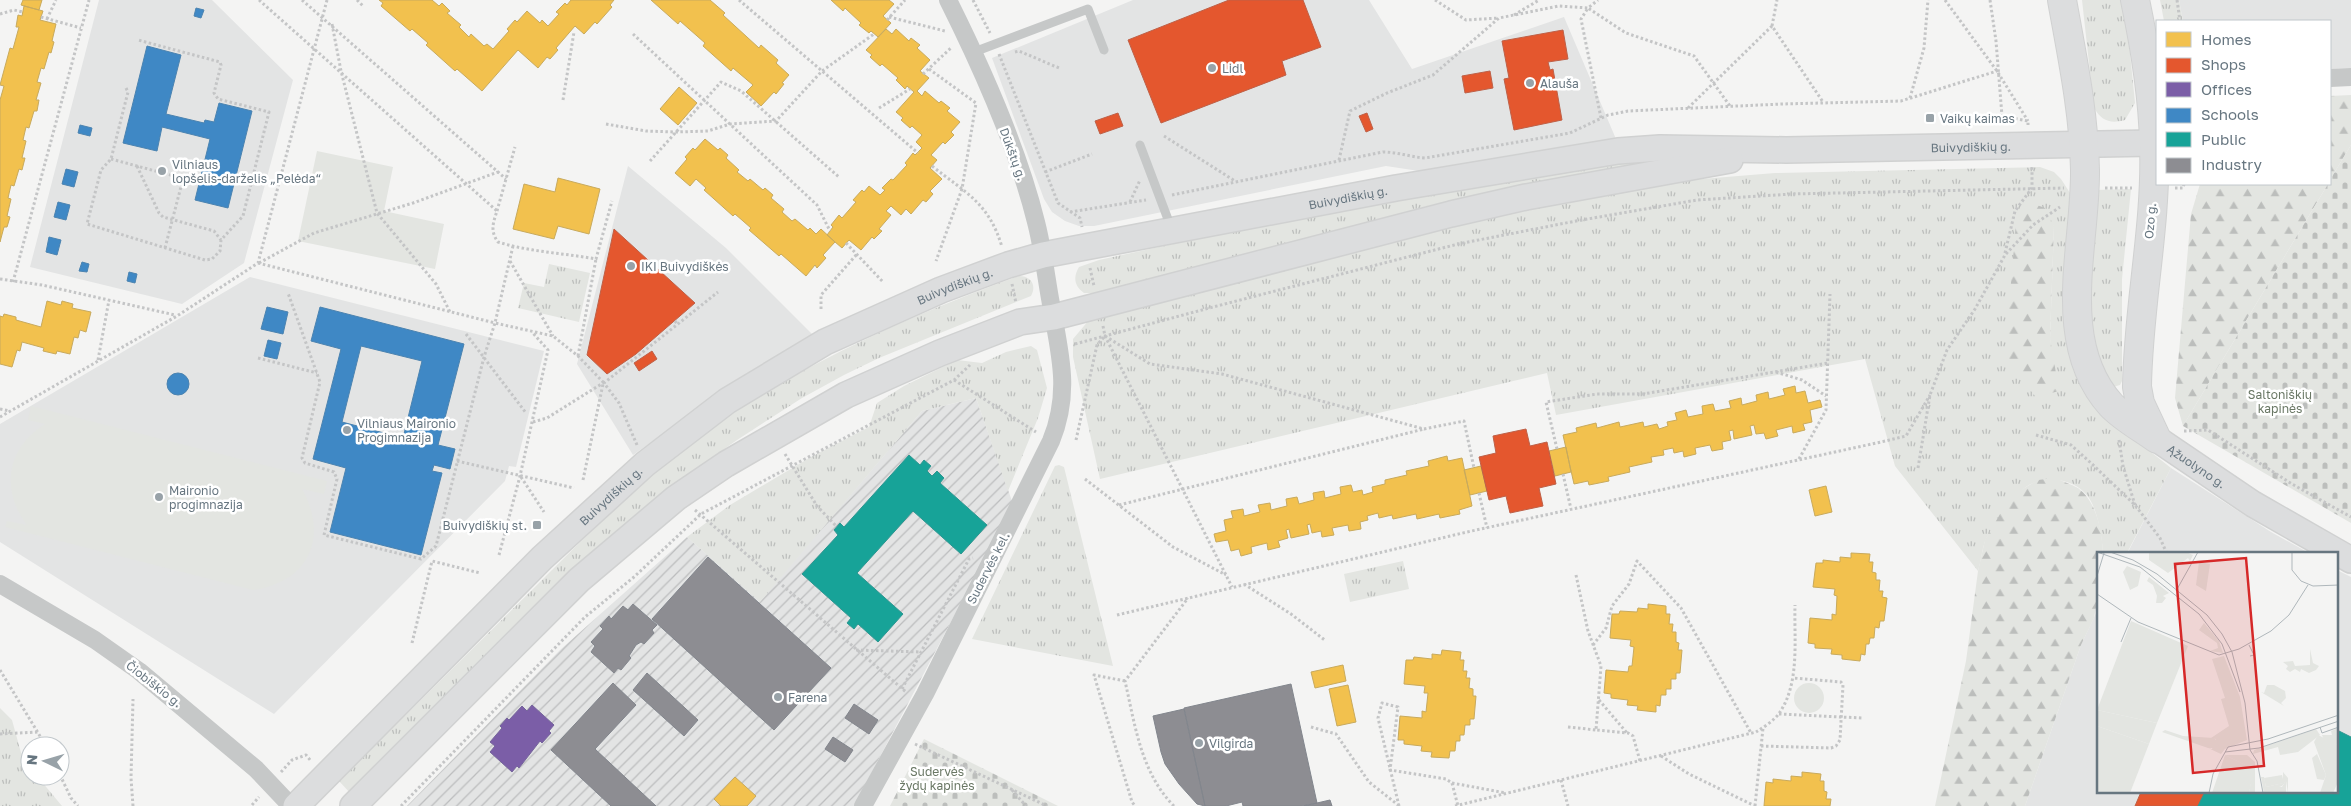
<svg xmlns="http://www.w3.org/2000/svg" width="2351" height="806" font-family="'Golos Text',sans-serif">
<defs>
<pattern id="industrial-furrows" width="10" height="10" patternUnits="userSpaceOnUse" patternTransform="scale(1.25)"><rect width="10" height="10" fill="#e3e4e4"/><path d="M-1 1l2-2M0 10L10 0M9 11l2-2" fill="none" stroke="#bcbdbe"/></pattern>
<pattern id="grass-tufts" width="24" height="20" patternUnits="userSpaceOnUse" patternTransform="scale(1.25)"><rect width="24" height="20" fill="#e3e5e1"/><path d="M3 7l-1-3M5 7V3M7 7l1-3M15 17l-1-3M17 17v-4M19 17l1-3" fill="none" stroke="#bcbebc"/></pattern>
<pattern id="forest-firs" width="22" height="20" patternUnits="userSpaceOnUse" patternTransform="scale(1.25)"><rect width="22" height="20" fill="#e3e5e1"/><path d="M5 1l3.5 6h-7zM16 11l3.5 6h-7z" fill="#bcbebc"/></pattern>
<pattern id="cemetery-stones" width="16" height="16" patternUnits="userSpaceOnUse" patternTransform="scale(1.25)"><rect width="16" height="16" fill="#e3e5e1"/><path d="M2 7V4a2 2 0 0 1 4 0v3zM10 15v-3a2 2 0 0 1 4 0v3z" fill="#bcbebc"/></pattern>
</defs>
<rect width="100%" height="100%" fill="#f4f4f3"/>
<!-- built -->
<path fill="#e3e4e4" d="M99 0H212L293 80 244 263 182 304 30 267Z
M1133 0H1369L1412 69 1564 17 1616 139 1419 171 1386 166 1094 226H1079L1065 221 1052 212 1044 199 992 58Z
M2179 0H2351V68L2330 69V21H2183Z
M628 166 726 248 814 336 749 373 633 455 577 364Z
M250 277 544 351 516 467 509 466 505 481 274 714 0 542V424Z
M2171 468 2271 532 2309 553 2127 554Z
M2337 570 2351 577V806H2025L2081 645 2098 609V792H2337Z"/>
<!-- industrial -->
<path fill="url(#industrial-furrows)" d="M976 398 1013 504 854 806H407L560 650 687 537 760 601 922 411Z"/>
<!-- grass -->
<path fill="url(#grass-tufts)" fill-rule="evenodd" d="M2082 0H2122L2128 33 2135 103 2125 120C2110 124 2102 121 2094 108Z
M2160 0H2179L2183 21H2164Z
M1699 154 1432 205 1103 293H1084C1074 286 1073 277 1079 267L1099 260C1298 217 1497 173 1699 154Z
M2040 167 2054 172 2061 179 2072 196 2066 292 2117 425 2171 468 2127 553H2103C2102 537 2098 512 2089 498 2075 477 2039 473 2021 491 2013 498 1989 532 1985 541 1982 550 1981 561 1978 571L1895 466 1865 359 1556 415 1547 373 1100 479 1073 357V339L1089 320 1424 231 1552 203 1677 181 1775 173ZM2021 211 2054 226 2050 338 2052 362Z
M2131 189 2122 279V381L2120 385 2113 387 2109 386 2085 323 2094 190Z
M549 264 590 273 579 322 518 308 524 283 544 287Z
M1019 276C1031 276 1037 285 1031 296L879 358 844 375 802 398 737 440 676 483 351 794 339 781C403 718 467 654 532 590 604 518 676 446 765 393 845 345 931 308 1019 276Z
M1031 346 1037 350 1047 388 1038 418 1008 491 976 398 922 411 760 602 687 537 730 505 811 457 869 427 877 403 904 386 957 360 982 363 1006 352Z
M1059 465 1064 467 1113 666 972 639 1055 466Z
M1403 561 1409 589 1350 602 1344 574Z
M0 708 12 720 23 760 30 768V776H37L62 806H0Z"/>
<!-- forest -->
<path fill="url(#forest-firs)" d="M2351 95V145L2330 180V96Z
M2200 184H2328L2183 426 2175 398 2191 214Z
M2034 204 2045 208 2054 226 2050 338 2059 391 2036 397 2010 366 2006 341 2016 224 2021 211Z
M2055 478C2062 481 2071 484 2078 488 2097 502 2102 531 2103 553L2098 554V597L2094 618 2081 645 2025 806H1935L1966 661 1978 571 1985 540 2002 510 2021 490 2038 480Z"/>
<!-- cemetery -->
<path fill="url(#cemetery-stones)" d="M2351 145V523L2183 426 2328 184H2330V180Z
M924 739 1058 806H890Z"/>
<!-- garden -->
<path fill="#e3e5e1" d="M317 151 393 167 384 211 444 224 435 269 298 241Z
M31 406 327 481 324 494 302 489C329 537 309 582 253 590L5 527 7 521 27 525C0 490 7 448 45 424L28 420Z
M1794 698a15 15 0 1 1 30 0a15 15 0 1 1-30 0Z"/>
<!-- homes -->
<path fill="#f2c14e" stroke="#c8aa5d" d="M23 0H42L39 10 21 5Z
M379 0H432L439 6 442 3 450 11 447 13 461 25 459 27 469 37 471 34 484 46 487 44 493 49 509 31 507 29 515 20 517 22 527 11 540 23 542 20 548 26 559 14 556 12 565 3 567 5 571 0H614L610 5 612 7 597 24 595 22 584 34 575 26 556 48 558 50 550 59 547 57 538 68 518 50 482 91 457 69 455 71 426 45 428 43 412 29 410 31 381 6 383 3Z
M651 0H710L725 13 723 15 759 48 761 45 778 60 776 63 789 75 782 83 784 84 776 94 774 92 761 106 746 92 753 85 733 68 731 71 703 46 705 43 680 21 678 24Z
M831 0H889L894 4 883 16 891 23 878 37 871 31 869 33 859 25 861 23 845 8 843 11Z
M24 6 43 11 40 20 56 24 52 41 54 42 51 53 49 52 44 69 41 68 37 82 41 83 36 100H39L37 111H34L29 128 26 127 23 140 26 141 22 158H25L22 170 19 169 14 186 11 185 8 198 11 199 7 216 10 217 7 227H4L0 242V100L4 86 0 85 10 48 13 49 19 27H16L18 15 22 16Z
M886 29 892 34 896 29 909 41 911 38 920 45 917 48 930 60 920 71 929 78 917 91 922 96 925 91 939 103 941 101 950 108 947 111 960 122 951 132 954 135 945 144 943 142 931 155 937 160 930 168 942 179 930 191 933 194 926 202 923 200 911 214 906 209 901 215 891 206 886 211 891 215 879 229 882 231 874 239 872 237 861 250 849 240 842 248 827 235 833 227 831 225 839 215 842 218 856 202 853 200 862 190 864 192 869 186 880 195 885 190 882 188 891 179 893 180 907 165 905 163 913 153 915 155 922 148 916 142 922 135 912 126 910 128 901 120 903 118 896 112 914 92 907 86 905 89 896 80 898 78 882 64 880 66 870 57 872 55 866 50Z
M679 87 697 103 678 125 660 109Z
M705 139 718 150 720 148 728 155 726 158 739 170 737 172 748 181 750 179 763 190 765 188 773 195 771 198 784 209 782 212 792 221 795 219 808 230 810 228 816 234 821 229 835 242 823 255 826 258 817 268 815 265 806 276 781 254 779 256 749 230 751 228 735 214 733 216 704 190 706 188 696 179 690 186 675 173 687 159 685 157 693 148 695 150Z
M558 178 600 189 589 234 558 226 554 239 513 229 524 184 555 192Z
M47 301 61 305 62 301 73 304 72 308 91 312 86 332 80 330 78 338 74 337 70 354 57 351 56 354 43 351 44 348 22 342 20 351 17 350 12 367 0 364V316L3 317 4 314 16 317V320L41 327Z
M1795 386 1796 393 1805 391 1808 403 1820 400 1822 407 1810 410 1812 422 1803 424 1805 430 1793 433 1792 426 1776 430 1778 436 1766 439 1764 433 1756 434 1754 425 1750 426 1752 435 1734 439 1733 430 1729 431 1731 440 1722 442 1723 449 1712 451 1710 445 1695 448 1696 454 1684 457 1683 451 1674 453 1673 448 1663 450 1664 455 1651 457 1652 462 1629 467 1630 472 1608 477 1609 481 1589 485 1588 481 1574 484 1563 435 1577 432 1576 428 1596 423 1597 428 1619 422 1620 427 1643 422 1644 427 1657 424 1659 429 1668 426 1667 422 1677 420 1675 413 1686 410 1688 417 1703 414 1702 406 1713 404 1715 411 1731 408 1729 401 1741 398 1742 405 1757 401 1756 395 1768 392 1769 399 1785 395 1783 389Z
M1566 447 1571 472 1555 476 1549 451Z
M1447 456 1448 461 1462 458 1472 506 1459 510 1460 514 1440 518 1439 514 1417 519 1416 514 1393 519 1392 515 1379 518 1378 513 1367 516 1368 520 1360 522 1361 529 1349 531 1348 525 1332 528 1334 535 1322 537 1321 531 1312 533 1310 524 1307 525 1309 534 1291 538 1289 529 1286 530 1288 538 1278 541 1280 547 1268 550 1267 543 1251 547 1252 553 1241 556 1239 549 1231 551 1228 540 1216 542 1214 534 1226 531 1224 520 1233 518 1231 511 1243 509 1244 516 1260 512 1258 505 1270 503 1271 510 1287 506 1286 499 1297 497 1299 504 1314 500 1313 493 1324 491 1325 498 1341 494 1340 487 1351 485 1353 492 1362 490 1363 495 1373 492 1372 487 1385 484V480L1407 475 1406 471 1429 466 1428 461Z
M1481 466 1487 491 1470 495 1464 470Z
M1826 486 1832 512 1815 516 1809 490Z
M1851 553 1870 554 1869 562H1873L1872 572 1876 573V580H1880L1879 591H1883L1882 597 1887 598 1884 621H1880L1879 628 1875 627 1874 638H1870L1869 644H1866L1865 655 1861 654 1860 661 1842 659V655L1831 654 1832 649 1815 648V644L1808 643 1810 618 1832 620V614L1836 615 1837 596 1834 595 1835 589 1813 587 1816 563H1823V560L1840 562V557L1851 558Z
M1648 604 1666 606V614H1670L1669 624H1673L1672 632H1676V642L1679 643 1678 650H1682L1680 673H1676V679H1671V689H1666V695H1661L1660 706 1656 705V712L1637 710 1638 706 1627 705 1628 700 1611 698V694L1604 693 1606 670 1628 672 1629 666H1632L1634 647 1630 646 1631 640 1610 638 1612 614H1619L1620 611 1637 612 1638 608 1648 609Z
M1442 650 1461 652 1460 660H1464L1463 671H1467L1466 678H1470L1469 688 1473 689V696H1476L1474 719H1470V725H1465L1464 735H1460V741H1456L1455 751H1450L1449 758 1431 757 1432 752 1421 751 1422 746 1404 744V740H1398L1400 716 1422 718V711L1426 712 1428 693H1424L1425 686 1404 684 1406 660H1413L1414 657 1432 659V654L1441 655Z
M1343 665 1346 681 1315 688 1311 672Z
M1348 685 1356 722 1337 726 1329 689Z
M1802 772 1821 774 1820 781H1824V791L1827 792 1826 799H1831L1830 806H1764L1766 782 1773 783V779L1791 781V776L1802 777Z
M735 777 756 796 747 806H721L714 799Z"/>
<!-- shops -->
<path fill="#e4572e" stroke="#be6047" d="M1229 0H1303L1321 47 1282 61 1286 75 1161 123 1128 40Z
M1563 30 1568 59 1548 62 1550 70 1553 69 1562 120 1514 130 1504 79 1509 78 1502 41Z
M1490 71 1493 88 1465 93 1462 76Z
M1118 113 1123 126 1100 134 1095 121Z
M1367 113 1373 129 1366 132 1359 116Z
M614 229 695 303 636 354 607 374 587 355Z
M652 351 657 359 639 371 634 363Z
M1526 429 1530 446 1547 442 1556 484 1539 488 1543 506 1510 513 1506 496 1489 500 1479 457 1496 453 1493 436Z
M2141 792H2205L2198 806H2135Z"/>
<!-- offices -->
<path fill="#7b5ea7" stroke="#75659b" d="M532 705 554 725 549 731 551 733 542 743 540 741 519 768 517 766 512 772 490 752 495 746 490 742 502 728 500 726 507 718 509 720 522 706 527 711Z"/>
<!-- schools -->
<path fill="#3f88c5" stroke="#4b83b0" fill-rule="evenodd" d="M196 8 204 10 201 18 194 16Z
M147 46 181 55 166 114 204 123 205 120 214 122 219 103 252 111 228 208 195 200 210 139 162 127 157 151 123 143Z
M80 125 92 128 90 136 78 133Z
M66 169 78 172 74 187 62 184Z
M58 202 70 205 66 220 54 217Z
M49 237 61 240 57 255 46 252Z
M82 262 89 264 87 272 79 271Z
M129 272 137 274 135 283 127 281Z
M267 307 288 312 283 334 261 329Z
M320 307 464 344 438 445 455 449 450 469 434 465 432 471 442 473 421 555 330 532 346 468 313 459 341 349 311 341ZM361 346 422 361 403 438 342 422Z
M268 340 281 343 277 359 264 356Z
M167 384a11 11 0 1 1 22 0a11 11 0 1 1-22 0Z"/>
<!-- public -->
<path fill="#17a398" stroke="#2f9691" d="M909 455 920 465 924 460 931 466 927 471 932 476 937 471 944 478 940 483 987 525 961 554 913 511 857 573 903 614 878 642 858 624 854 629 847 623 851 618 802 574 838 535 834 530 840 523 844 527Z
M2337 730 2351 737V806H2198L2205 792H2337Z"/>
<!-- industry -->
<path fill="#8d8d92" stroke="#82868d" d="M708 557 831 668 774 730 652 619Z
M633 604 657 625 652 630 654 633 644 644 641 642 636 645 629 656 631 658 621 670 618 668 614 673 591 652 595 646 591 642 603 629 600 626 609 616 611 619 623 606 628 610Z
M647 673 698 720 684 736 633 690Z
M613 683 636 705 595 749 656 806H611L551 750Z
M1291 684 1317 803 1302 806H1243L1242 802 1226 806H1205L1184 708Z
M854 704 878 720 869 734 845 718Z
M1184 709 1205 806 1197 804 1179 784 1165 764 1161 752 1153 716Z
M833 737 853 750 845 762 825 749Z
M1330 800 1332 806H1304Z"/>
<g fill="none" stroke-linecap="round" stroke-linejoin="round">
<defs>
<g id="secondary">
<path id="s1" d="M2157 439 2253 504 2351 560"/>
<path id="s2" d="M296 806 542 558 645 464 727 401 825 342 941 290 1008 265 1043 255 1396 188 1618 151 1660 148 1786 150 2154 143"/>
<path d="M353 806 579 580 676 498 726 464 846 395 940 353 1020 322 1054 317 1451 214 1526 197 1730 160"/>
</g>
<path id="primary" d="M2062 0C2072 56 2084 113 2085 170 2086 245 2054 342 2111 405 2123 418 2142 428 2157 439
M2135 0C2145 47 2153 96 2154 144 2157 225 2138 306 2137 387L2140 403 2155 435"/>
</defs>
<!-- secondary casing -->
<use href="#secondary" stroke="#d0d1d1" stroke-width="28"/>
<!-- primary casing -->
<use href="#primary" stroke="#d0d1d1" stroke-width="30"/>
<!-- path -->
<path stroke="#c4c5c6" stroke-width="3" stroke-dasharray="2.5 2.5" stroke-linecap="butt" d="M259 0 497 211C493 223 490 231 498 242 530 252 563 253 596 259L612 201
M302 0 506 179
M357 0 363 6
M739 0 918 153
M973 0 990 33
M1435 0 1466 20 1499 18
M1945 0 1997 71 2028 121
M1990 0 1996 41 2002 116 2028 121V125
M2177 0 2180 21
M0 14 14 10 23 12
M1514 15 1539 0
M41 17 81 28
M889 17 945 31
M47 19 56 0
M887 20 905 0
M332 24 341 71 377 213 436 284 450 312
M1772 26 1777 0
M633 34 817 205 830 231
M1015 52 1019 51 1059 68
M999 54 1058 203 1080 218 1082 227
M929 69 976 103 962 189 936 261
M923 74 952 47
M126 88 128 92 111 159 101 170 87 224 205 260 212 259 220 251 221 240 243 216 269 112 218 99 214 93 221 65 220 62 138 40
M1910 98 1924 48 1928 0
M563 100 574 32
M879 108 910 89
M1688 108 1772 26 1823 102
M1601 118 1581 19 1588 8 1626 33 1694 56 1730 106
M606 124 646 131 676 132 708 131 730 124 776 121 822 71 874 34
M1164 136 1235 181
M111 159 196 182
M1339 160 1350 111 1387 93 1433 75 1499 18 1559 6 1588 8 1598 0
M650 161 721 82 741 91 840 178
M137 166 159 213 163 217 214 231 221 240
M932 166C966 193 989 203 1002 247
M1045 172 1092 154
M2105 188H2132
M2175 188H2183L2184 184
M1172 195 1383 152C1398 152 1410 157 1425 158L1570 133 1608 115 1628 111 1782 104 1901 101 1997 71
M1130 202 1140 180
M497 211 515 147
M1070 212 1146 200
M846 243 883 282
M513 246 495 323 553 336 578 356 604 383
M165 248 183 179
M2005 253 2015 211 2032 188V166
M510 261 553 336
M258 263 495 323 484 357 436 546 421 559 324 535 337 479 334 472 305 463 302 458 320 382 288 293
M259 263 314 233 413 203 498 172
M1090 268 1094 286
M0 279 42 285 175 315
M13 282 89 0
M1012 284 1016 303
M821 309V295L857 254
M675 321 678 325
M1103 326 1105 336 1232 587
M466 334 526 413
M1105 336 1150 364 1222 374 1424 429 1464 421 1474 468
M1075 344 1213 307 1458 244 1576 221 1697 200 1792 194 2064 188
M578 356 596 259
M258 358 317 373
M98 360 109 300
M1776 372 1802 380 1826 396
M954 380 1036 432
M0 409 10 411
M0 417 177 316 258 263 327 0
M533 422 547 418 603 383
M2184 431 2208 430 2292 484 2351 517
M2036 435 2071 445 2092 464 2135 505 2160 538 2167 554
M1076 440 1097 345 1105 336
M2119 440 2123 466 2135 505
M637 445 619 403 604 383 718 292
M1557 449 1546 402 1597 394H1643L1828 363
M785 454 817 506 837 527
M1799 459 1826 410 1830 294
M457 461 574 488
M1918 468 1930 395 1947 350 1975 309 2005 255 2033 225 2060 207
M1563 474 1571 509
M521 477 544 512
M1085 479 1173 547 1226 575
M583 480 603 384
M1479 493 1487 528
M1119 505 1424 429
M695 510 906 692
M499 555 520 476 548 350 532 332
M1576 575 1588 631 1601 666 1596 730 1628 733 1633 736 1640 761
M1244 584 1291 614 1326 641
M1117 615 1467 532 1881 442 1906 436 1930 395
M412 643 432 561 480 573
M1593 645 1606 628 1612 606 1629 584 1637 561 1681 608 1751 733
M856 650 921 652
M0 670 46 746
M1125 681 1094 675 1132 802 1135 806
M902 689 969 559 973 558
M1599 700 1627 733
M1779 714 1862 718
M1311 727 1336 734 1369 782 1398 805
M1568 727 1596 730
M0 734 38 732
M915 744 1047 806
M1761 746 1831 748 1836 746 1840 740 1843 685 1841 682 1793 678
M1661 756 1689 774 1755 806
M281 772 292 760 306 755 311 761
M60 775 71 798 78 806
M1561 780 1568 806
M1452 783 1506 793
M1012 790 1026 806
M252 805 259 797
M133 806 131 778 133 699
M401 806 585 617 634 577 701 514 954 380 970 365
M1174 806C1141 773 1135 725 1125 681L1188 598
M1399 806 1378 718 1382 703 1398 707 1390 770 1446 779 1452 783 1458 806
M1455 806 1756 732C1764 727 1775 720 1780 712 1800 682 1794 639 1795 605
M1755 806 1763 728"/>
<!-- service -->
<path stroke="#c6c8c8" stroke-width="9" d="M974 52 1088 9 1104 50
M1140 145 1172 230"/>
<!-- minor -->
<path stroke="#c6c8c8" stroke-width="18" d="M2330 78 2351 77
M0 584 95 640 139 671 256 769 291 806
M863 806 925 694 1051 441C1071 392 1060 354 1051 304 1046 277 1043 249 1036 222 1018 149 982 68 948 0"/>
<!-- secondary -->
<use href="#secondary" stroke="#dcddde" stroke-width="25"/>
<!-- primary -->
<use href="#primary" stroke="#dcddde" stroke-width="28"/>
</g>
<!-- markers -->
<g fill="#98a2a8" stroke="#fff" stroke-width="2">
<circle cx="1212" cy="68" r="5"/>
<circle cx="1530" cy="83" r="5"/>
<rect x="1925" y="113" width="10" height="10" rx="2.5"/>
<circle cx="162" cy="171" r="5"/>
<circle cx="631" cy="266" r="5"/>
<circle cx="347" cy="430" r="5"/>
<circle cx="159" cy="497" r="5"/>
<rect x="532" y="520" width="10" height="10" rx="2.5"/>
<circle cx="778" cy="697" r="5"/>
<circle cx="1199" cy="743" r="5"/>
</g>
<g text-anchor="middle" dominant-baseline="central" stroke-width="5" stroke-linejoin="round" paint-order="stroke">
<!-- poi labels -->
<g font-size="12" fill="#677680" stroke="#fff" text-anchor="start">
<text x="1222" y="68">Lidl</text>
<text x="1540" y="83">Alauša</text>
<text x="1940" y="118">Vaikų kaimas</text>
<text x="172" y="164">Vilniaus<tspan x="172" dy="14">lopšelis-darželis „Pelėda“</tspan></text>
<text x="641" y="266">IKI Buivydiškės</text>
<text x="357" y="423">Vilniaus Maironio<tspan x="357" dy="14">Progimnazija</tspan></text>
<text x="169" y="490">Maironio<tspan x="169" dy="14">progimnazija</tspan></text>
<text x="527" y="525" text-anchor="end">Buivydiškių st.</text>
<text x="788" y="697">Farena</text>
<text x="1209" y="743">Vilgirda</text>
</g>
<!-- street labels -->
<g font-size="12" fill="#677680" stroke="#fff">
<text stroke="none"><textPath href="#s2" startOffset="1879">Buivydiškių g.</textPath></text>
<text transform="translate(1013 154) rotate(70)">Dūkštų g.</text>
<text stroke="none"><textPath href="#s2" startOffset="1252">Buivydiškių g.</textPath></text>
<text transform="translate(2150 221) rotate(-85)">Ozo g.</text>
<text stroke="none"><textPath href="#s2" startOffset="848">Buivydiškių g.</textPath></text>
<text stroke="none"><textPath href="#s1" startOffset="48">Ąžuolyno g.</textPath></text>
<text stroke="none"><textPath href="#s2" startOffset="442">Buivydiškių g.</textPath></text>
<text transform="translate(988 568) rotate(-63)">Sudervės kel.</text>
<text transform="translate(154 684) rotate(38)">Čiobiškio g.</text>
</g>
<!-- park labels -->
<g font-size="12" fill="#6a7865" stroke="#fff">
<text x="2280" y="394">Saltoniškių<tspan x="2280" dy="14">kapinės</tspan></text>
<text x="937" y="771">Sudervės<tspan x="937" dy="14">žydų kapinės</tspan></text>
</g>
</g>
<!-- overview -->
<g transform="translate(2097 552)">
<rect width="241" height="241" fill="#f4f4f3"/>
<path d="M52 0H89L96 3 93 9 91 6 71 21 52 8ZM107 71 122 89 126 101 113 99 121 96 120 91 102 78ZM127 104 143 145 150 188 128 197 124 202 111 196 115 197 119 187 114 186 132 174 124 147 128 146 115 107ZM241 176V193L227 188 225 183H235L234 179ZM219 177 223 183 201 200 183 203 181 195 156 202 157 198ZM220 202 229 223 227 228 220 227 215 206ZM186 220 191 226V241L189 229 185 234 167 241 164 225H167L169 235 186 231Z" fill="#e3e5e1"/>
<path d="M30 14 44 20 41 34 33 38 26 20ZM52 25 72 41 66 44 69 46 65 51H59L60 44 56 33 50 29ZM213 97 216 111 222 114 219 118 212 121 204 117 203 120 198 117 193 120 189 117 191 114 186 110 196 109 198 114 213 113ZM0 158 60 171 52 192 0 174ZM68 178 86 184 117 186 123 192 118 196H111L65 180ZM221 183 241 193V230L236 241H223L229 223 217 190ZM128 203H150L158 210V241H152L156 217ZM189 228V241H168L175 235H185Z" fill="#e3e5e1"/>
<path d="M34 69 91 94 60 171 0 158ZM0 174 52 192 33 241H0ZM128 203 157 217 152 241H115Z" fill="#e3e5e1"/>
<path d="M102 10 113 12 109 39 99 33ZM170 133H177L188 139 189 146 184 151 187 154 164 140 167 141ZM185 223 187 231 169 235 167 226Z" fill="#e3e5e1"/>
<path fill="none" stroke="#afb7bb" stroke-width="1" d="M0 0 43 15 102 62 125 92 143 140M13 0 36 8 60 22 110 63 125 82 135 100 148 151 153 198M195 0V18L204 29 216 34 242 33M0 24 7 1M79 39 101 0M0 42 41 70 122 103 142 97 174 79 192 63 211 33M24 90 34 66M152 93 157 103 153 104M223 175 225 181 242 175M153 198 160 209 166 241M128 200 162 196 242 169M112 241 116 222 131 195 171 187 242 163"/>
<path fill="#d62828" fill-opacity="0.15" stroke="#d62828" stroke-width="2.5" d="M149 6 167 214 96 221 78 12Z"/>
<rect width="241" height="241" fill="none" stroke="#677680" stroke-width="2.5"/>
</g>
<!-- legend -->
<rect x="2156" y="20" width="175" height="165" fill="#ffffff" stroke="#c2c8cc"/>
<rect x="2166" y="32" width="25" height="15" fill="#f2c14e" stroke="#c2c8cc"/>
<text x="2201" y="45" font-size="15" fill="#677680">Homes</text>
<rect x="2166" y="58" width="25" height="15" fill="#e4572e" stroke="#c2c8cc"/>
<text x="2201" y="70" font-size="15" fill="#677680">Shops</text>
<rect x="2166" y="82" width="25" height="15" fill="#7b5ea7" stroke="#c2c8cc"/>
<text x="2201" y="95" font-size="15" fill="#677680">Offices</text>
<rect x="2166" y="108" width="25" height="15" fill="#3f88c5" stroke="#c2c8cc"/>
<text x="2201" y="120" font-size="15" fill="#677680">Schools</text>
<rect x="2166" y="132" width="25" height="15" fill="#17a398" stroke="#c2c8cc"/>
<text x="2201" y="145" font-size="15" fill="#677680">Public</text>
<rect x="2166" y="158" width="25" height="15" fill="#8d8d92" stroke="#c2c8cc"/>
<text x="2201" y="170" font-size="15" fill="#677680">Industry</text>
<!-- north arrow -->
<g transform="translate(45 761) rotate(275)"><circle r="24" fill="#ffffff" stroke="#c2c8cc"/>
<path d="M0-4L9 19L0 12L-9 19Z" fill="#98a2a8"/>
<text y="-8" font-size="14" font-weight="bold" text-anchor="middle" fill="#677680">N</text>
</g>
</svg>
